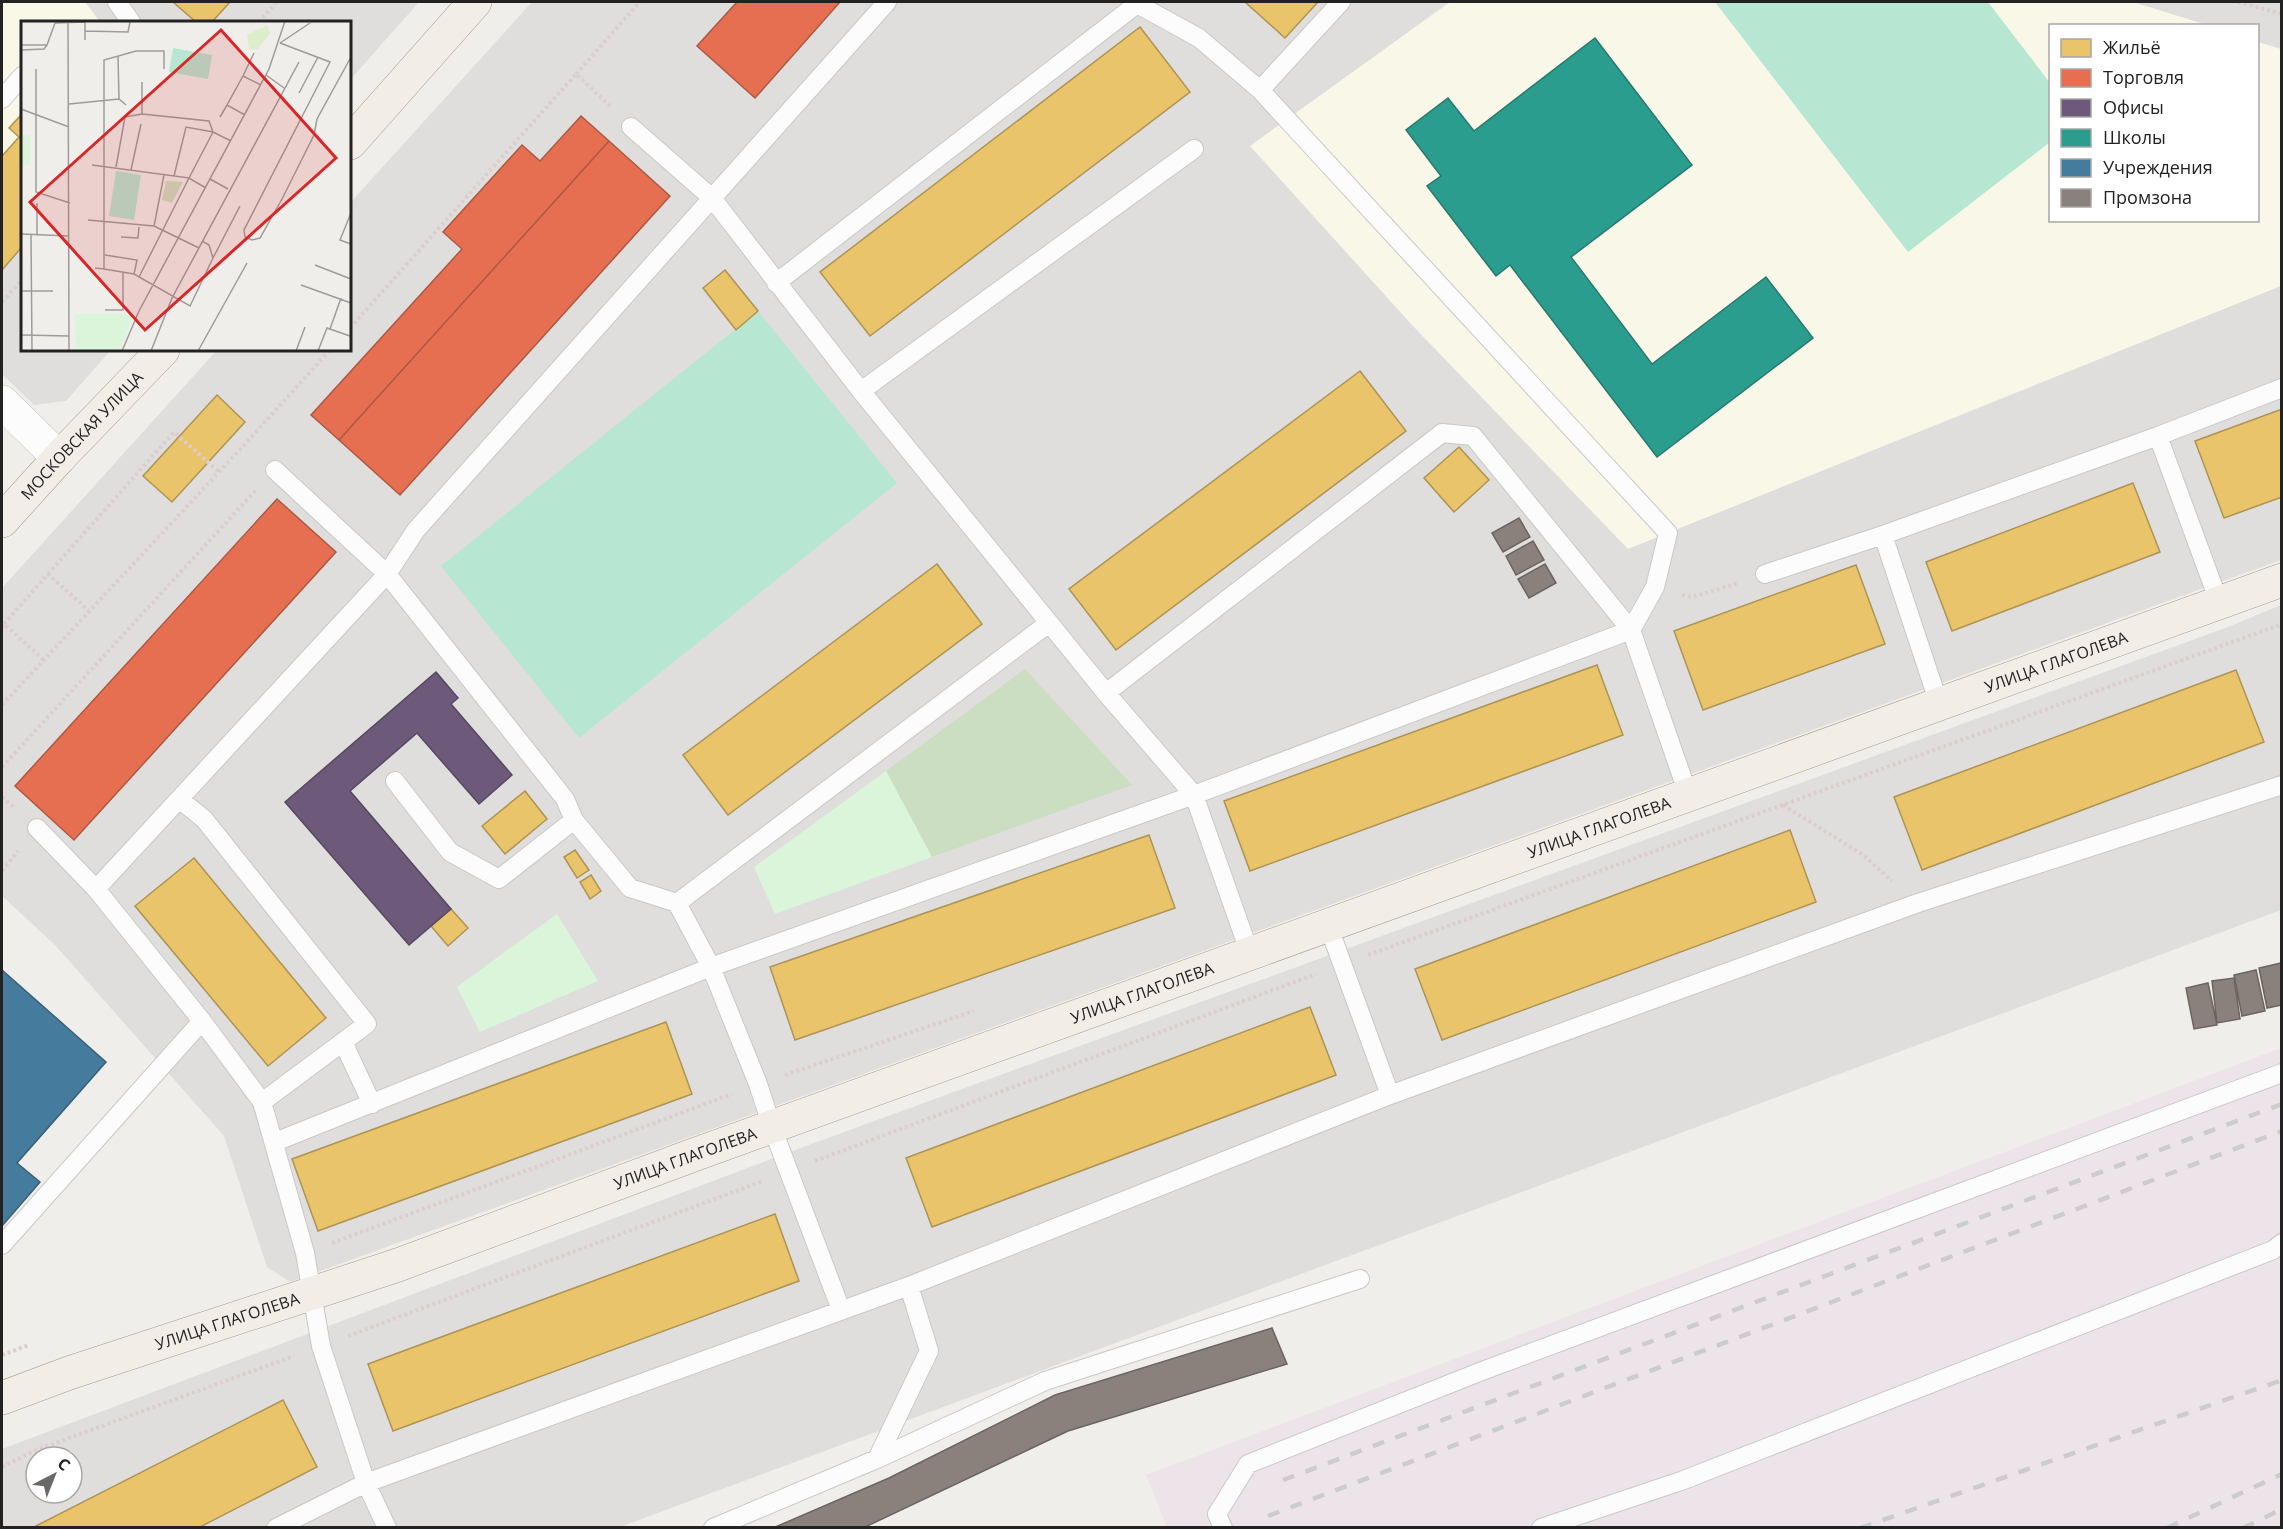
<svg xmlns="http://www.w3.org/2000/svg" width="2283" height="1529" font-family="'Open Sans',sans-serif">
<rect width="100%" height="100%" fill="#f0eeeb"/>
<!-- residential -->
<path fill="#dfdedc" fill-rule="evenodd" d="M2 2H419L350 80V22H22V350H111L66 401 34 405 2 374Z
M532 2H2281V560L290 1282 267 1267 224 1136 55 945 2 896V588L217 350H350V203ZM2050 26H2258V220H2050Z
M2281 605V910L620 1527 2 1528V1449L806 1146 2228 627ZM36 1457H72V1493H36Z"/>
<!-- industrial -->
<path fill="#ede4e9" d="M2281 1048V1527L1167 1528 1146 1475Z"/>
<!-- education -->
<path fill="#f8f7e8" d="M2 2H85L100 22H22V247L2 270Z
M1450 2H2133L2207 25 2050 26V220H2258V42L2281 49V286L1628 549 1412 325 1250 146Z"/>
<!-- forest -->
<path fill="#cbdec1" d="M1025 669 1132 785 932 857 886 771Z"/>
<!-- park -->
<path fill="#daf5da" d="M886 771 932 857 775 914 754 867Z
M557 914 598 981 480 1032 457 987Z"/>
<!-- pitch -->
<path fill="#b7e6d2" d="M1715 2H1988L2050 83V142L1908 252Z
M758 311 897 483 579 738 441 566Z"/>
<!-- homes -->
<path fill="#e9c46a" stroke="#ad9354" stroke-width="1.5" d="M173 2H230L212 22H196Z
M1245 2H1318L1285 38Z
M1140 27 1190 92 870 336 820 272Z
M22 114V247L2 270V156L19 137 9 128Z
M725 270 758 311 736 330 703 288Z
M1360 371 1406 431 1116 650 1069 589Z
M217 395 245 422 172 502 143 476Z
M2282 409V497L2224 518 2195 441Z
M1459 447 1489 480 1454 512 1424 478Z
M2133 483 2160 552 1952 631 1926 562Z
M937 564 982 624 728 815 683 755Z
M1856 565 1885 644 1703 710 1674 631Z
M1597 665 1623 735 1250 871 1224 801Z
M2236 670 2264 742 1922 870 1894 797Z
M525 791 547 819 505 854 482 826Z
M1790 830 1816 902 1442 1040 1415 969Z
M1149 835 1175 908 795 1040 770 967Z
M575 850 589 870 577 878 564 857Z
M194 858 326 1018 268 1066 135 906Z
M591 875 601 891 590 899 580 882Z
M451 909 468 928 448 946 431 926Z
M1310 1007 1336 1075 932 1227 906 1158Z
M666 1022 692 1094 318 1231 292 1159Z
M775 1214 799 1281 393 1431 368 1364Z
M283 1400 317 1467 198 1528H32Z"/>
<!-- shops -->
<path fill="#e76f51" stroke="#ac5843" stroke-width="1.5" d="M737 2H840L755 98 697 46Z
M581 116 609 141 339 440 311 415 462 249 443 232 522 145 540 161Z
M609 141 670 196 400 495 339 440Z
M277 499 336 552 74 840 15 786Z"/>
<!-- offices -->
<path fill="#6d597a" stroke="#564860" stroke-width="1.5" d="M436 672 458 698 451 704 512 775 479 804 417 733 350 791 451 909 409 945 285 802Z"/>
<!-- schools -->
<path fill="#2a9d8f" stroke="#28786e" stroke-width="1.5" d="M1595 38 1692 165 1571 257 1652 364 1766 277 1813 338 1657 457 1510 265 1496 276 1427 186 1441 176 1406 130 1448 98 1474 131Z"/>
<!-- public -->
<path fill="#457b9d" stroke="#3a6078" stroke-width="1.5" d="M2 970 106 1062 17 1163 40 1182 2 1226Z"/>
<!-- industry -->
<path fill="#8a817c" stroke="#6b6461" stroke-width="1.5" d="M1519 518 1530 537 1503 552 1492 533Z
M1533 541 1544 560 1516 575 1506 556Z
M1545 564 1556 583 1529 598 1518 579Z
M2281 963 2282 1005 2267 1008 2259 968Z
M2256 970 2265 1011 2242 1016 2234 975Z
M2234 978 2240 1019 2217 1023 2212 981Z
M2208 983 2217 1025 2194 1029 2186 988Z
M1272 1328 1287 1364 1068 1431 863 1528H773L889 1478 1055 1395Z"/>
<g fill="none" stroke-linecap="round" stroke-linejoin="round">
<defs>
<path id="lane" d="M117 2 131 22
M2 99 22 76
M631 127 712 198 861 391 1106 693 1194 795 1631 630 1655 587 1668 533 1260 90
M776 283 1137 4 1199 38 1260 90 1341 2
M861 391 1194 149
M2158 436 2282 388
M275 470 387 574 565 799 574 820 630 888 677 903
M1883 535 2158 436 2219 602
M1765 574 1883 535 1939 704
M1106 693 1442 433 1473 436 1631 630 1688 794
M395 781 450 852 499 879 574 820
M179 799 204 819 367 1024 262 1102
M37 828 96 889 387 574 416 530 887 2
M96 889 202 1021 262 1102 305 1253 321 1346 366 1483 387 1528
M1328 925 1390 1095
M343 1042 372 1104
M275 1142 711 967 1194 795 1250 954
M2 1245 202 1021
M841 1310 772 1127 758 1084 711 967 677 903 1049 623
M877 1459 1045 1381 1360 1279
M276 1528 366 1483 909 1286 1390 1095 1918 903 2282 785
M713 1528 877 1459 929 1351 909 1286
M1223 1528 1217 1514 1248 1464 1482 1371 2282 1073
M1541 1528 1681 1481 2273 1250 2282 1243"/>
<path id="street" d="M2 402 59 458"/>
<g id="primary">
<path d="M350 143 475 2"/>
<path id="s1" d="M2 521 59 458 163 350"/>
<path id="s2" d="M2 1398 69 1373 398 1265 688 1157 2282 580"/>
</g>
</defs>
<!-- lane casing -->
<use href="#lane" stroke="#c9c8c7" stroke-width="20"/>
<!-- street casing -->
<use href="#street" stroke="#c9c8c7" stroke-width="34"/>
<!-- primary casing -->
<use href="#primary" stroke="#a79c86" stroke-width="34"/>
<!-- path -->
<path stroke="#dccecd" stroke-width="4" stroke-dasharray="3 3" stroke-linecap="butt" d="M2238 2 2282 14
M258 22 277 2
M576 74 640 2
M2 302 22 280
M350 328 576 74 612 108
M48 574 174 432 219 472
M1682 595 1692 597 1738 583
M4 624 48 574 89 611
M2 627 4 624 44 660
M2 705 246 443 330 350
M2 767 256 490
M2 797 16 809
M1783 805 1863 855 1892 881
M2 871 18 851
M1368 955 2282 624
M785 1075 974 1011
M815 1161 1316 974
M332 1243 732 1094
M348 1336 763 1181
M2 1355 29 1345
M2 1467 36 1450 294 1356"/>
<!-- lane -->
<use href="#lane" stroke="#fdfcfc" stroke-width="18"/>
<!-- street -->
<use href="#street" stroke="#fdfcfc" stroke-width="33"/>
<!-- primary -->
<use href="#primary" stroke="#f3ede7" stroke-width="33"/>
<!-- rail -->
<path stroke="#ccc" stroke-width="4.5" stroke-dasharray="12 12" stroke-linecap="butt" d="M1283 1480 2282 1104
M1268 1516 2282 1131
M1860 1528 2282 1380
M2167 1528 2282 1474
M2243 1528 2282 1509"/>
</g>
<g text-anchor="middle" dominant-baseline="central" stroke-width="6" stroke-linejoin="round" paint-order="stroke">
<!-- street labels -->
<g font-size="16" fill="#222" stroke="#fff">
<text stroke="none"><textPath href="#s1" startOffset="117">МОСКОВСКАЯ УЛИЦА</textPath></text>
<text stroke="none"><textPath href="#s2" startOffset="2182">УЛИЦА ГЛАГОЛЕВА</textPath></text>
<text stroke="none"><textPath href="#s2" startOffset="1696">УЛИЦА ГЛАГОЛЕВА</textPath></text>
<text stroke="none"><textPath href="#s2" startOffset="1210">УЛИЦА ГЛАГОЛЕВА</textPath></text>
<text stroke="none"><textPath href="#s2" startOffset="724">УЛИЦА ГЛАГОЛЕВА</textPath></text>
<text stroke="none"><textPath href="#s2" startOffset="238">УЛИЦА ГЛАГОЛЕВА</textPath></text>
</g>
</g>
<!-- overview -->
<g transform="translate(21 21)">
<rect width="330" height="330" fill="#f0eeeb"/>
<path d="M246 4 249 12 237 28 228 29 226 14Z" fill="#ddeccb"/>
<path d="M145 160 162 161 151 182 141 179Z" fill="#cbdec1"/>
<path d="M0 114H9V144H0ZM54 293H113L98 330H55Z" fill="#daf5da"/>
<path d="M152 27 191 34 187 58 148 51ZM95 150 120 154 113 199 88 195Z" fill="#b7e6d2"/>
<path fill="none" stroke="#9e9c9b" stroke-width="1.5" d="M47 0 48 330M64 10 107 11 109 1M259 22 309 41 223 209 224 216 231 219 239 217 261 178 293 114 296 98 330 36M259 22 289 2M0 24H26L34 2 64 1V19M0 29 23 28 26 24M97 35 98 78M15 48V171L49 182M245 54 263 67M222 55 233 32M278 72 297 36M48 83 98 78 105 84M206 84 222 55 240 64M0 88 48 106M199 96 206 84 224 94M71 144 168 157 192 111 188 100 121 93M95 146 104 96 121 93V61M110 149 120 103M143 154 133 205 178 227M153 155 165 106 192 111 210 120M189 158 207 168M16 182V214M330 192 319 219 330 223M67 199 133 205M0 213 48 215M10 213 11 330M100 216 117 217 118 206M84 234 116 239 113 253M192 237 219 185M294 244 330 258M74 247 83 248V39L115 30H143V48M83 248 113 253 169 285 192 237 188 224 181 220M118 256 168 157 185 167M280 264 330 282M0 270H32M84 289H102V251M309 308 320 277M0 314 48 315M101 330 118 290 248 48 264 0M130 330 151 277 278 41M177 330 226 242M275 330 284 306M297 330 306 307 329 315"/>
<path fill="#d62828" fill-opacity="0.15" stroke="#d62828" stroke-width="3" d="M200 9 315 137 124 309 9 181Z"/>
<rect width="330" height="330" fill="none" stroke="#222" stroke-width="3"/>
</g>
<!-- border -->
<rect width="2283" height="1529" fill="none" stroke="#222222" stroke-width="6"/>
<!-- legend -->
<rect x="2049" y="24" width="210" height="198" fill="#ffffff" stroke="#a7a7a7" stroke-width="1.5"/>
<rect x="2061" y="39" width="30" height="18" fill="#e9c46a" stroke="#a7a7a7" stroke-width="1.5"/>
<text x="2103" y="54" font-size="18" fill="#222222">Жильё</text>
<rect x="2061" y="69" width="30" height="18" fill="#e76f51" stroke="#a7a7a7" stroke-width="1.5"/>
<text x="2103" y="84" font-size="18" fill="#222222">Торговля</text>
<rect x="2061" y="99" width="30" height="18" fill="#6d597a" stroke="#a7a7a7" stroke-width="1.5"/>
<text x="2103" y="114" font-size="18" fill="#222222">Офисы</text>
<rect x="2061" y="129" width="30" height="18" fill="#2a9d8f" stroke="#a7a7a7" stroke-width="1.5"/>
<text x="2103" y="144" font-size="18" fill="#222222">Школы</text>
<rect x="2061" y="159" width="30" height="18" fill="#457b9d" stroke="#a7a7a7" stroke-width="1.5"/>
<text x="2103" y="174" font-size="18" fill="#222222">Учреждения</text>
<rect x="2061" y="189" width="30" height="18" fill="#8a817c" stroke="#a7a7a7" stroke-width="1.5"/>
<text x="2103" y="204" font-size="18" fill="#222222">Промзона</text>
<!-- north arrow -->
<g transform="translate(54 1475) rotate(42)"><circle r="28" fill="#ffffff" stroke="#a7a7a7" stroke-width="1.5"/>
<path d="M0-4.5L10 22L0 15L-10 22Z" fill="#6a6968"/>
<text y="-9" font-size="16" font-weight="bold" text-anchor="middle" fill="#222222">С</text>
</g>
</svg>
